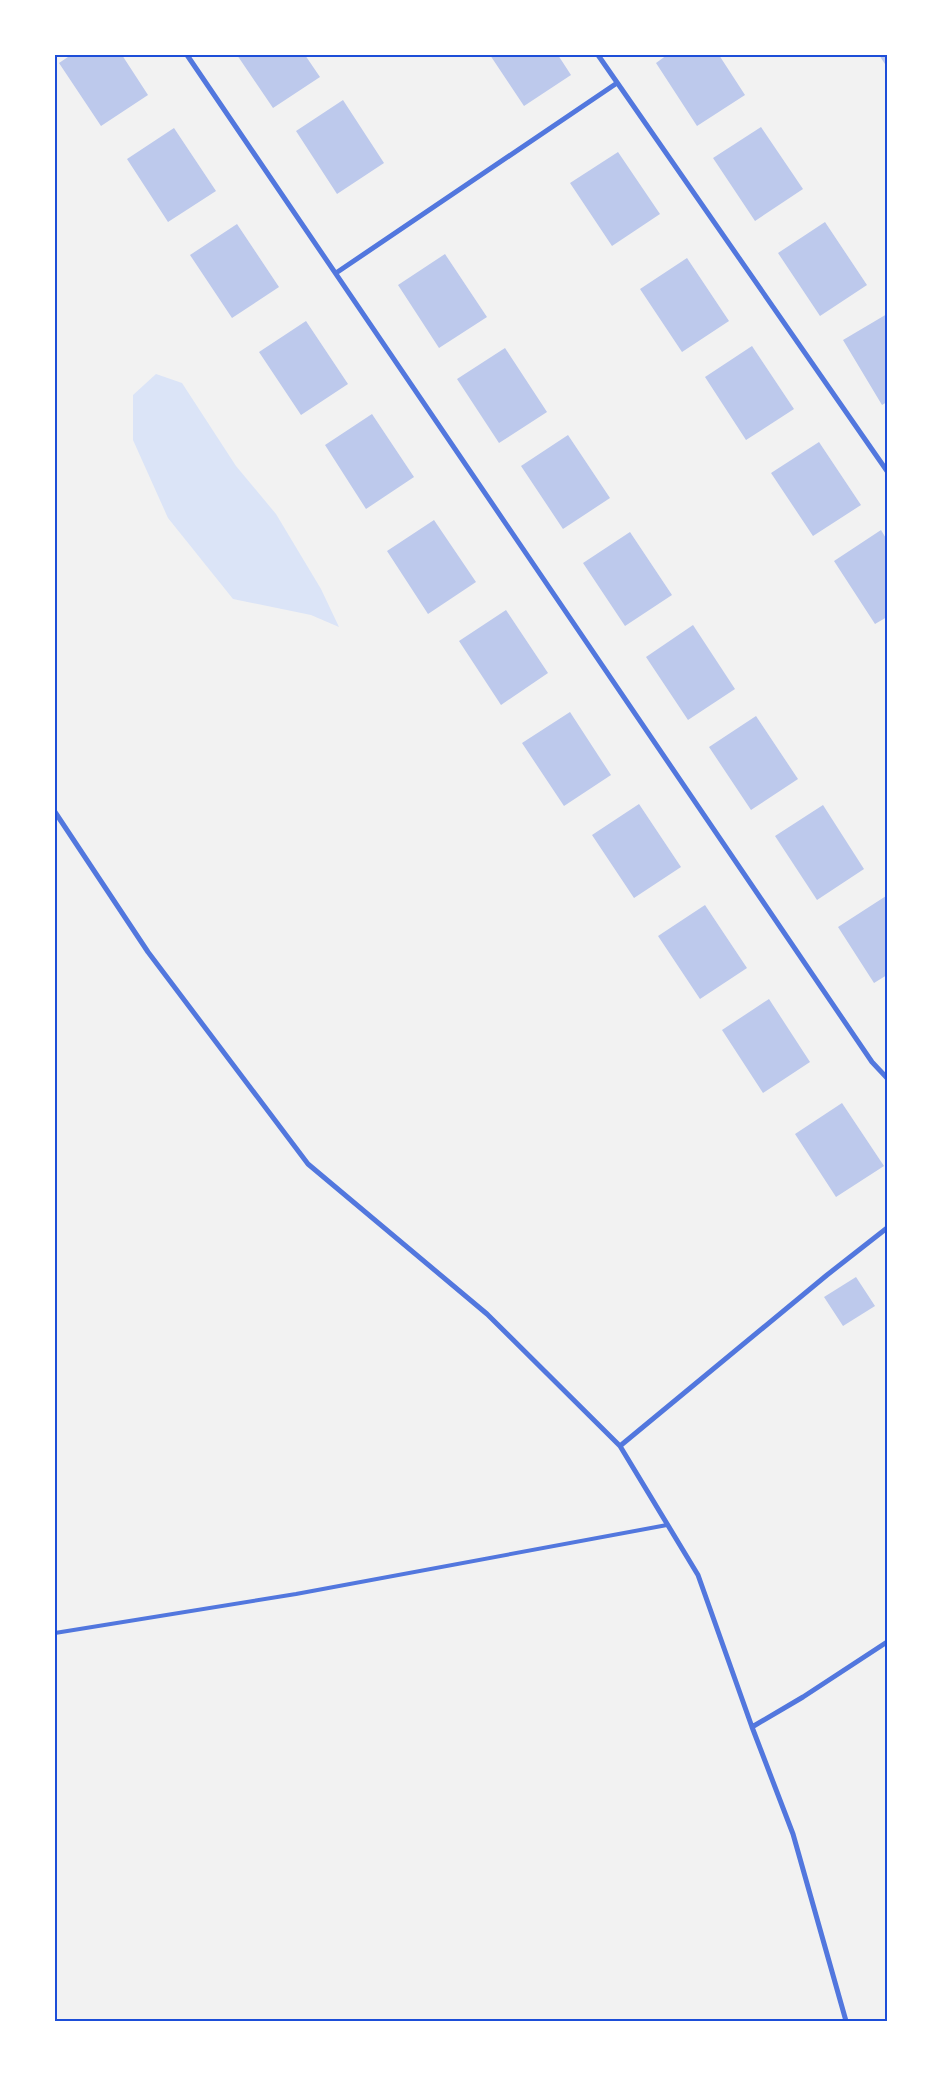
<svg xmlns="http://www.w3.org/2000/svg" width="942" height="2076" font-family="Lora,serif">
<rect width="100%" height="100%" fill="#f2f2f2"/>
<!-- green -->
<path fill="#dbe4f7" d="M156 374 182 383 236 466 276 514 321 589 339 627 311 615 233 599 168 518 133 440V395Z"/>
<!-- building -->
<path fill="#bdc9ec" d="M71 55H122L148 95 101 126 59 63Z
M237 55H305L320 77 273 108Z
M490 55H558L571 75 524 106Z
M667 55H719L745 95 697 126 656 63Z
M879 55H887V67Z
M343 100 384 163 337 194 296 131Z
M761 127 803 189 755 221 713 158Z
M174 128 216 191 168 222 127 159Z
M618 152 660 214 612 246 570 183Z
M825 222 867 285 820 316 778 253Z
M237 224 279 287 232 318 190 255Z
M445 254 487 317 439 348 398 285Z
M687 258 729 321 682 352 640 289Z
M887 314V402L882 405 843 340Z
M306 321 348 384 301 415 259 352Z
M752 346 794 409 746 440 705 377Z
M505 348 547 412 499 443 457 379Z
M372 414 414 477 366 509 325 445Z
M568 435 610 498 563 529 521 466Z
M819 442 861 505 813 536 771 473Z
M434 520 476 582 428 614 387 551Z
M881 530 887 540V617L875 624 834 561Z
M630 532 672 595 625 626 583 563Z
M506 610 548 673 501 705 459 641Z
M693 625 735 689 688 720 646 657Z
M570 712 611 775 564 806 522 743Z
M756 716 798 779 751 810 709 747Z
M639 804 681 867 634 898 592 835Z
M823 805 864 869 817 900 775 836Z
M886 896 887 975 874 983 838 927Z
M705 905 747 968 700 999 658 936Z
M769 999 810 1062 763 1093 722 1030Z
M842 1103 884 1166 836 1197 795 1134Z
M856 1277 875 1306 843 1326 824 1297Z"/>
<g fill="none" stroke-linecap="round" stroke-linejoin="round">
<!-- service -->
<path stroke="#5277de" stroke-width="4" d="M55 1633 296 1594 667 1525"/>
<!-- minor -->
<path stroke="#5277de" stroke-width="5" d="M187 55 872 1062 887 1078
M598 55 887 471
M336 273 617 83
M55 812 148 952 308 1164 487 1314 620 1446 698 1575 752 1727 793 1834 846 2021
M620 1446 827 1275 887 1228
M752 1727 803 1697 887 1642"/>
</g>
<!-- border -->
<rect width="942" height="2076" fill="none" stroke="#ffffff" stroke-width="112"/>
<rect x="56" y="56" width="830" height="1964" fill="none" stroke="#1d4ed8" stroke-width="2"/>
</svg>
